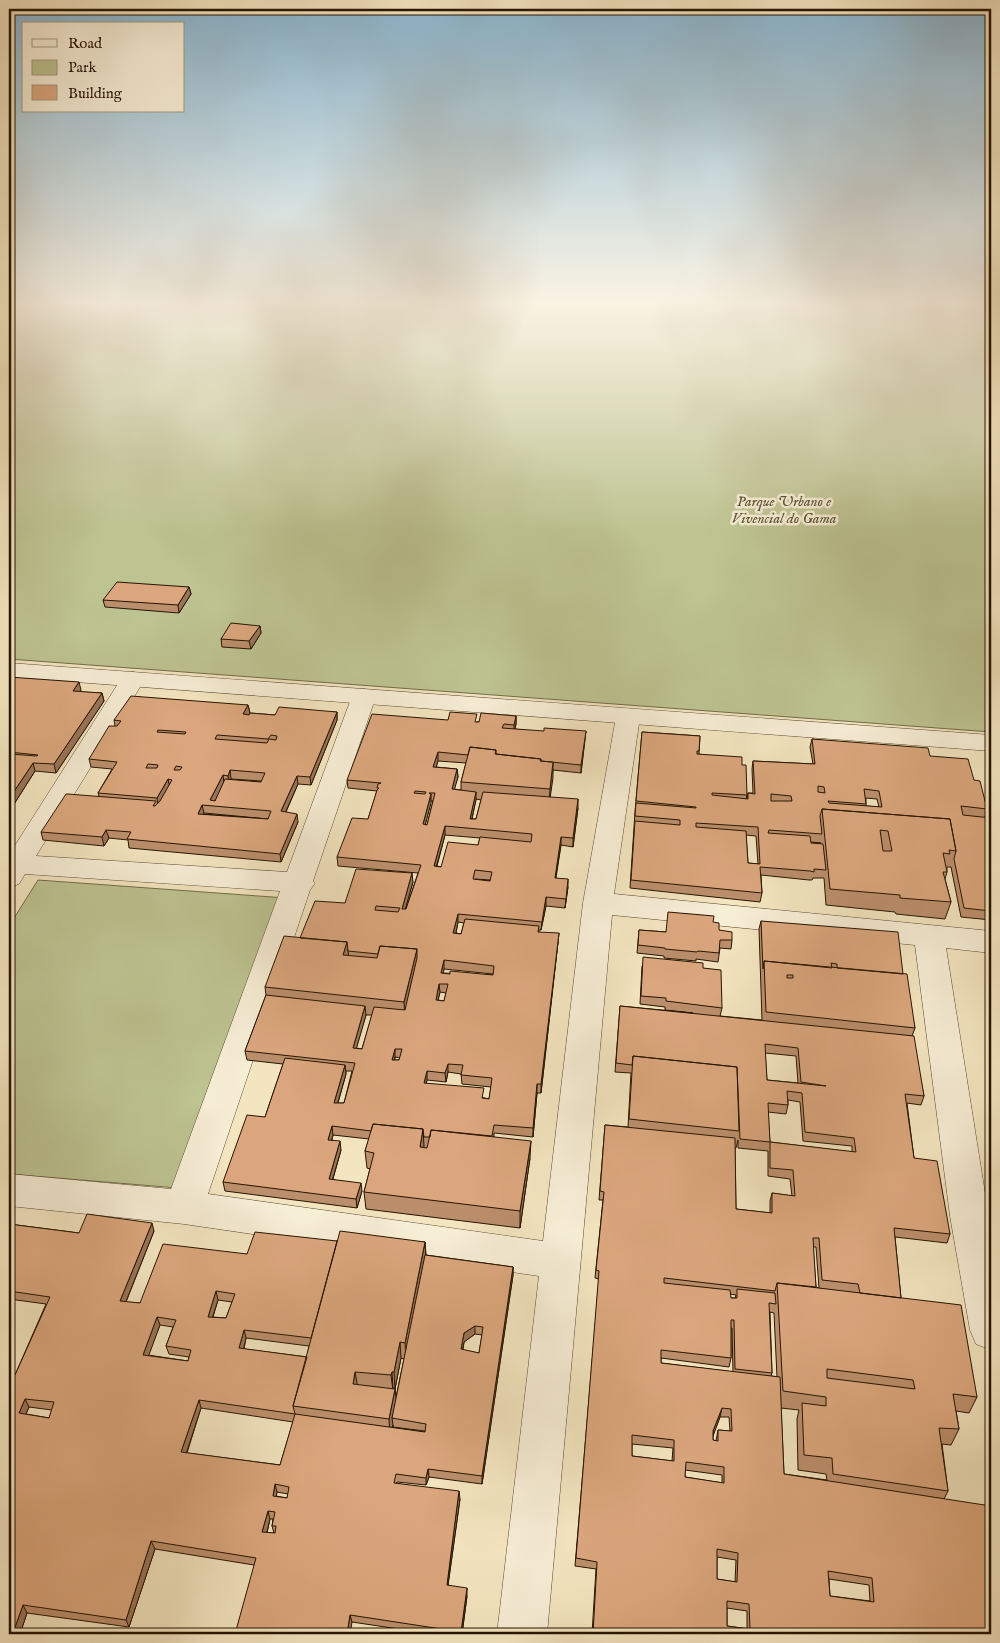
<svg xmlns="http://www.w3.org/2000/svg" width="1000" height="1643" font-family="'IM FELL English',serif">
<rect width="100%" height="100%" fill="#f3e5c0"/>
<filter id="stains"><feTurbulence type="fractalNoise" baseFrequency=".004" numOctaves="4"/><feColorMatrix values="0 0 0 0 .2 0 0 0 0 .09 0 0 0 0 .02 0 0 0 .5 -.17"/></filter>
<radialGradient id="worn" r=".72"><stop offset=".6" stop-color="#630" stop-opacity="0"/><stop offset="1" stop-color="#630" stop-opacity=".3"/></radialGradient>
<!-- green -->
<path fill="#bdc391" stroke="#726c48" d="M9 302H991V732L9 659Z
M38 880 286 898 178 1188 9 1174V926Z"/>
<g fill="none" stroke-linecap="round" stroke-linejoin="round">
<defs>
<path id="minor" d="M133 672 141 674 145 679 36 856 287 872 352 696 355 691 364 689 373 691 376 696 313 881 315 883 310 890 208 1194 543 1241 583 903 616 717 619 712 628 710 637 712 640 717 614 894 991 931V953L946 948 991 1231V1350L976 1344 970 1330 950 1216 915 945 612 915 547 1634H497L539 1276 184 1224 9 1206V1174L171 1189 280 891 25 874 19 884 9 887V855L121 679 125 674Z"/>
<path id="tertiary" d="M9 663 991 735V751L9 677Z"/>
</defs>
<!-- minor casing -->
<use href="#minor" stroke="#594830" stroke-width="1"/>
<!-- tertiary casing -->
<use href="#tertiary" stroke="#594830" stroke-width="1"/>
<!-- minor -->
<use href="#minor" fill="#f7eed6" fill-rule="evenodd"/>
<!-- tertiary -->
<use href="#tertiary" fill="#f7eed6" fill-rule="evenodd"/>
</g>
<!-- wall -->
<path fill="#bc8f6c" stroke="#261400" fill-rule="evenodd" d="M189 587 191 594 179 613 105 607 103 600Z
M260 626 261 633 251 649 222 647 221 639Z
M9 677 81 690 80 692 102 693 104 701 56 773 35 771 9 812Z
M248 705 250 713 275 715 337 712V720L311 785 298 784 286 812 298 822 281 862 129 848 128 840 109 838 104 846 43 840 41 832 99 796 98 793 112 769 91 767 89 759 115 726 114 720ZM231 779 261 781V782L231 780ZM204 813 268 819 203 814Z
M516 716V724L515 729 585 739 581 773 553 770 550 797 578 808 573 847 561 845 556 878 568 887 565 908 546 906 541 930H539V932L558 942 541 1093H537L533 1137 494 1133V1137L530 1158 520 1228 366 1209 364 1192 370 1169 367 1168 365 1151 369 1139 333 1135 332 1140 341 1150 333 1179 362 1191 357 1208 225 1191 223 1182 265 1117 283 1064 247 1060 245 1051 266 995 265 987 300 938 345 903 413 882 405 909H406L418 873 338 866 337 857 368 819 377 791 348 788 347 780 477 722ZM438 761 466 763 461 782V790L454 789 458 777 457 769 436 767ZM476 799 481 800 476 819H472ZM431 801H433L427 825H425ZM445 835 480 838 478 845 441 867 437 866ZM475 879 490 880V881L475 880ZM458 922 464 923 461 934 456 933ZM444 969 493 974V975L443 973ZM440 992 446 993 444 1001 438 1000ZM366 1015H372L362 1049 356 1048ZM395 1057 400 1058 399 1060H395ZM346 1071H352L344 1103H338L346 1074ZM448 1072 461 1074 462 1084 491 1087 489 1099 426 1084 427 1080 446 1082Z
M642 732 700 736 699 754 742 765 747 795 746 799H747L748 793H753L752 769 753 761 813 764 810 747 812 739 930 756 974 780 987 809 985 817 991 818V920L961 917 951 867H947V872L945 879 951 902 945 919 896 914 895 912 826 905 824 878H813L812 880H809L761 875 762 893 760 902 630 888 635 812ZM866 798 877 799 879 807 866 806ZM746 835 756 836 758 864 748 863ZM811 842 821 843H811Z
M991 770V787L989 778Z
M761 921 903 974 915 1028 912 1036 924 1096 921 1105 907 1103 914 1158 950 1234 947 1243 895 1237 901 1298 977 1397 969 1413 956 1411 959 1429 951 1445 942 1444 948 1491 944 1499 991 1634H592L596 1569 575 1566 599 1279 595 1278 603 1200H599L605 1125 628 1127 631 1073 615 1072 620 1006 693 1013 665 1010V1007L640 1004 642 966 703 968 722 1008 720 1016 762 1020 759 929ZM765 1053 796 1056 798 1083 767 1080ZM788 1100 800 1102 803 1141 852 1146V1152L770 1142 768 1112 786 1114 788 1105ZM738 1140V1148L768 1151V1176L790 1179 792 1196 772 1193 770 1201V1213L736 1209 735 1148H736ZM813 1247H816L819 1288 816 1287ZM730 1294 736 1295 735 1298H731ZM770 1312 774 1313 777 1377 771 1376 772 1373ZM731 1328H732L733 1372 661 1363V1358L729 1367 731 1358ZM781 1408 799 1410 797 1419 798 1470 826 1474 827 1480 784 1474ZM720 1417H729L730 1431 718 1430 716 1441 713 1440V1435ZM632 1444 673 1448 672 1461 632 1456ZM685 1470 722 1475V1483L685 1477ZM717 1557 736 1560 735 1582 717 1579ZM829 1579 869 1585 870 1601 830 1596ZM727 1608 747 1611V1629L727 1626Z
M713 922 719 930 732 940 731 949 720 948 718 962 696 959V961L664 958V956L637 953 639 930 666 932Z
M9 1224 79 1233 154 1231 126 1302 140 1303 247 1254 337 1241 425 1242 426 1255 513 1267V1275L482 1484 429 1477 426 1485 397 1482 396 1483 460 1499 448 1585 467 1596 462 1634H432L352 1622 254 1565 155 1549 129 1627 27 1613 20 1634H9V1374L15 1375 46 1304 9 1299ZM218 1300 232 1302 226 1318 213 1317ZM160 1325 173 1327 166 1346 169 1354 189 1357 188 1361 148 1355ZM475 1334 482 1335 479 1353 463 1350 464 1342ZM246 1338 309 1346 307 1357 244 1349ZM401 1358 404 1359 396 1397 395 1389H393H395ZM29 1407 52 1410 49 1418 26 1414ZM201 1408 293 1422 280 1465 187 1453ZM393 1425V1427L425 1431V1432L392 1428ZM277 1492 288 1494 287 1498 276 1496ZM270 1519H273L272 1526 274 1533H267Z"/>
<!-- shaded-wall -->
<path fill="#997458" stroke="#261400" d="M189 587 191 594 179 613 178 605Z
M260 626 261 633 251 649 249 641Z
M79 682 81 690 75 699 73 691Z
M102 693 104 701 56 773 54 764Z
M248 705 250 713 244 722 243 714Z
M337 712V720L311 785 310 777Z
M516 716V724L514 733V725Z
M586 731 585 739 581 773V765Z
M438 752V761L434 775 433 767Z
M553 762V778L549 805 550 789Z
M33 763 35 771 9 812V799Z
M457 769 458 777 452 798V789Z
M230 770 231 779 229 784 228 776Z
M223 775 224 783 213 806 210 800Z
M297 776 298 784 282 820 281 811Z
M168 779 170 788 158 806 157 798Z
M476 792V800L470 827V819Z
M431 794V803L423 833V824Z
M578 799V808L573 847V838Z
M202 805 204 813 199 822 198 814Z
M297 814 298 822 281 862 280 854Z
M445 826V835L434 875V866Z
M106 830 109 838 104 846 102 837Z
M561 837V845L554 886 555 878Z
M412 873 413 882 403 917 402 909Z
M568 879V887L565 908 566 899Z
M546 897V906L541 930 542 922Z
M458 914V922L454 942 453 933Z
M559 933 558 942 541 1093V1084Z
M347 942 349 959 343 955Z
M417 949 418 966 405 1019 404 1002Z
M444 960V969L441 982V973Z
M439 984 440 992 436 1009V1000Z
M365 1006 366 1015 354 1057 353 1048Z
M395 1049V1057L392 1068V1060Z
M448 1064V1072L446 1082 445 1073Z
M345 1065 346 1074 335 1112 334 1103Z
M427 1071V1080L424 1092V1083Z
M537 1084V1093L533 1137V1128Z
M332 1126 333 1135 329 1149 328 1140Z
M423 1129 424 1146 421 1164 420 1147Z
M340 1141 341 1150 330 1188 329 1179Z
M531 1141 530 1158 520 1228V1211Z
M361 1183 362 1191 357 1208 356 1199Z
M152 1223 154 1231 123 1309 120 1301Z
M425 1242 426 1259 406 1359 405 1343Z
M513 1267V1275L482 1484V1476Z
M216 1291 218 1300 210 1325 208 1317Z
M157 1317 160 1325 146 1363 143 1355Z
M475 1326V1334L464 1342 461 1358V1349L464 1333Z
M244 1330 246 1338 242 1356 239 1348Z
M400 1342 401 1358 395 1389 394 1372Z
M355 1372 358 1388 353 1384Z
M392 1372 393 1388V1391L391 1375Z
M395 1389 397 1405 392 1418 393 1425 390 1435 389 1419Z
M25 1399 29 1407 23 1421 19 1413Z
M199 1400 201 1408 184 1460 181 1452Z
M722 1408 720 1417 712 1439 713 1431Z
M428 1469 429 1477 426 1485V1478Z
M275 1484 277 1492 275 1504 273 1496Z
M459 1491 460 1499 447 1592V1585Z
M268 1511 270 1519 265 1540 262 1532Z
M151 1541 155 1549 129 1627 126 1620Z
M467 1588V1596L462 1634H461Z
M23 1605 27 1613 20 1634H17L14 1630Z
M350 1615 352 1622 350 1634H347Z"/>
<!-- building -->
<path fill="#dba67d" stroke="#261400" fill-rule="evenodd" d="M117 582 189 587 178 605 103 600Z
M231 623 260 626 249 641 221 639Z
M9 677 79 682 73 691 102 693 54 764 33 763 9 799V754L37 756 38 755 9 752Z
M131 696 248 705 243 714 249 715 250 713 275 715 279 707 337 712 310 777 297 776 281 811 297 814 280 854 127 839 131 832 106 830 102 837 41 832 66 794H68L156 801 153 806H155L160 801 172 780 168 779 157 798 98 793 117 762 89 759 109 726H117L121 721 114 720ZM158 730 186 732 185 734 157 732ZM217 735 268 739 271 735 277 736 276 740 269 739 267 743 215 739ZM148 764 158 765 157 768H146ZM176 766 182 767 180 770H174ZM230 770 265 773 261 782 225 779 215 801 210 800 223 775 228 776ZM202 805 271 811 268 819 198 814Z
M450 712 477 714 475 722H479L481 713 516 716 514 725 504 724 502 728 544 731V728L586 731 581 765 541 761V759L496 754V750L470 747 468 755 438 752 433 767 457 769 452 789 476 792 470 819H476L483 792 578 799 573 838 561 837 555 878 568 879 566 899 546 897 542 922 458 914 453 933 461 934 465 919 539 926 538 932 559 933 541 1084H537L533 1128 494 1125 492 1136 431 1130 430 1137H424L423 1129 373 1124 371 1131 332 1126 328 1140 340 1141 329 1179 361 1183 356 1199 223 1182 247 1115 265 1117 285 1058 345 1065 334 1103H344L355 1063 245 1051 266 995 365 1006 353 1048 362 1049 374 1007 405 1010 417 958V949L380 946 378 954 348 951 347 942 300 938 315 901 345 903 356 869 412 873 402 909H406L421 865 337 857 352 818 368 819 377 790 379 788H377L378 784 381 783 347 780 372 714 448 720ZM415 791 426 792 425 794 414 793ZM429 793H435L427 825 423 824 431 794ZM445 826 532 834 531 842 480 837 478 845 448 842 441 867 434 866ZM475 870 492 872 490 881 473 879ZM376 906 400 908 398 912 375 910ZM444 960 494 966 493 975 450 971V974L441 973ZM439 984H448L444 1001 436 1000ZM395 1049H402L399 1060H392ZM448 1064 463 1065 461 1075 492 1078 489 1099 482 1098 484 1088 424 1083 427 1071 445 1073Z
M642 732 700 736 699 751H697V754L742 757V765H746L747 795 712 793V795L748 799V793L755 794 753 761 815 764 812 739 928 748 930 756 968 759 974 780 980 781 987 809 961 806 963 815 991 818V844H987L988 847H991V911L964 908 954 859 956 851 950 819 822 809 820 816 822 834 769 830 768 833 810 836 811 843 823 844 826 870 814 869V872L810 871 760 867 762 893 631 880 635 821 680 825V820L635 816 636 803 696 808V807L636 801ZM818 786 824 787 825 793 818 792ZM864 789 879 791 882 807 829 803 828 801 866 804ZM771 794 791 796 792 801H771ZM696 823 758 827 760 864 748 863 746 831 696 827Z
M470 747 496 750 495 754 541 759 540 761 553 762 550 789 461 782Z
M822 809 950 819 956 851 949 850 950 854 943 853 947 872H943L951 902 900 898V895L830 889ZM880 830 888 831 892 851H883Z
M668 912 714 916 713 922 719 923V930L732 932V940H720L719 953 698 951 697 952 665 949V948L638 945 639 930 666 932Z
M761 921 898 932 903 974 837 968V964L831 963 832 968 764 961 763 969Z
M284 936 347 942 343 955 377 958 380 946 417 949 404 1002 265 987Z
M643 957 703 963V968L721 970 722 1008 666 1001V998L641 996Z
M764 961 907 974 915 1028 766 1012ZM787 975H793V978H787Z
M620 1006 914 1036 924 1096 905 1094 914 1158 937 1161 950 1234 894 1228 901 1298 860 1293 858 1284 822 1280 819 1238H813L816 1287 777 1283 775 1291 664 1278V1283L730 1290 731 1298H737V1289L775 1293 776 1304 769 1303 772 1373 735 1369 734 1320H731V1358L661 1350V1363L780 1377 784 1474 991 1506V1634H593L597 1562 576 1558 599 1271 596 1270 604 1192 600 1191 605 1125 735 1138 736 1209 772 1213V1193L795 1196 793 1170 770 1168V1142L740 1139 737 1067 633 1056 632 1065 616 1063ZM765 1044 798 1048 801 1082 826 1086 767 1080ZM787 1091 802 1093 805 1132 854 1138 856 1152 770 1142 768 1103 788 1105ZM722 1408 731 1409 732 1431 718 1430V1441L713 1440V1431ZM632 1435 674 1440V1461L632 1456ZM686 1462 724 1467V1483L685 1477ZM717 1549 738 1553 737 1582 717 1579ZM828 1571 872 1578 874 1602 830 1596ZM727 1601 749 1604 750 1629 727 1626Z
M633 1056 737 1067 739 1131 629 1119Z
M373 1124 423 1129 420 1147 427 1148 431 1130 531 1141 520 1211 364 1192 374 1153 365 1151Z
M87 1214 152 1223 120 1301 140 1303 163 1244 247 1254 255 1232 337 1241 311 1338 244 1330 239 1348 307 1357 293 1406 295 1414 199 1400 181 1452 280 1465 295 1414 425 1432 426 1424 392 1418 425 1255 513 1267 482 1476 428 1469 426 1478 396 1474 394 1483 459 1491 447 1585 467 1588 461 1632 350 1615 347 1634H235L256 1558 151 1541 126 1620 23 1605 14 1630H9V1374L15 1375 50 1297 9 1291V1224L79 1233ZM216 1291 235 1294 226 1318 208 1317ZM157 1317 176 1320 166 1346 191 1350 188 1361 143 1355ZM475 1326 483 1327 479 1353 461 1349 464 1333ZM25 1399 54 1402 49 1418 19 1413ZM275 1484 289 1487 287 1498 273 1496ZM268 1511 275 1512 272 1526H276L275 1533 262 1532Z
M340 1231 425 1242 405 1343 400 1342 394 1372H392L391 1375 355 1372 353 1384 395 1389 389 1419 293 1406Z
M777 1283 961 1305 977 1397 953 1394 959 1429 939 1428 948 1491 833 1474 832 1458 804 1455 802 1403 826 1406V1397L783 1391ZM827 1369 913 1380 915 1389 827 1378Z"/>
<!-- sky -->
<linearGradient id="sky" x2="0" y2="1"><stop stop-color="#89b8d4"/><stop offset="0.57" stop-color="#faf3e3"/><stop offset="1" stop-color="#faf3e3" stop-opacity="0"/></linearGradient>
<rect width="1000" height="532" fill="url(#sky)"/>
<g text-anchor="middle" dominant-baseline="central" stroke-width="5" stroke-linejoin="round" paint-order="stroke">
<!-- far-park labels -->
<g font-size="15" font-style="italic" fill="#5b5133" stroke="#f7eed6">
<text x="784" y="501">Parque Urbano e<tspan x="784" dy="17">Vivencial do Gama</tspan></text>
</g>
</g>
<!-- margin -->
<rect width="1000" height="1643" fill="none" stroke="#f3e5c0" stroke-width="30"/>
<rect x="10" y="10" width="980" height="1623" fill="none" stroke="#261400" stroke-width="2.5"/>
<rect x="15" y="15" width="970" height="1613" fill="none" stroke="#261400"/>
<!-- legend -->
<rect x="22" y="22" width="162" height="90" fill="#f7eed6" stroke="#a39780"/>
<rect x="32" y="39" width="25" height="8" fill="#f7eed6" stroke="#a39780"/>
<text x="68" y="48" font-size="15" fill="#261400">Road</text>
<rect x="32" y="60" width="25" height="15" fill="#bdc391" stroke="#a39780"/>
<text x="68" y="72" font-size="15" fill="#261400">Park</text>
<rect x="32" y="85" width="25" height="15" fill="#dba67d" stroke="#a39780"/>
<text x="68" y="98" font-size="15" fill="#261400">Building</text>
<rect width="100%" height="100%" filter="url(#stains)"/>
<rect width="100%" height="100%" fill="url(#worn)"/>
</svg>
